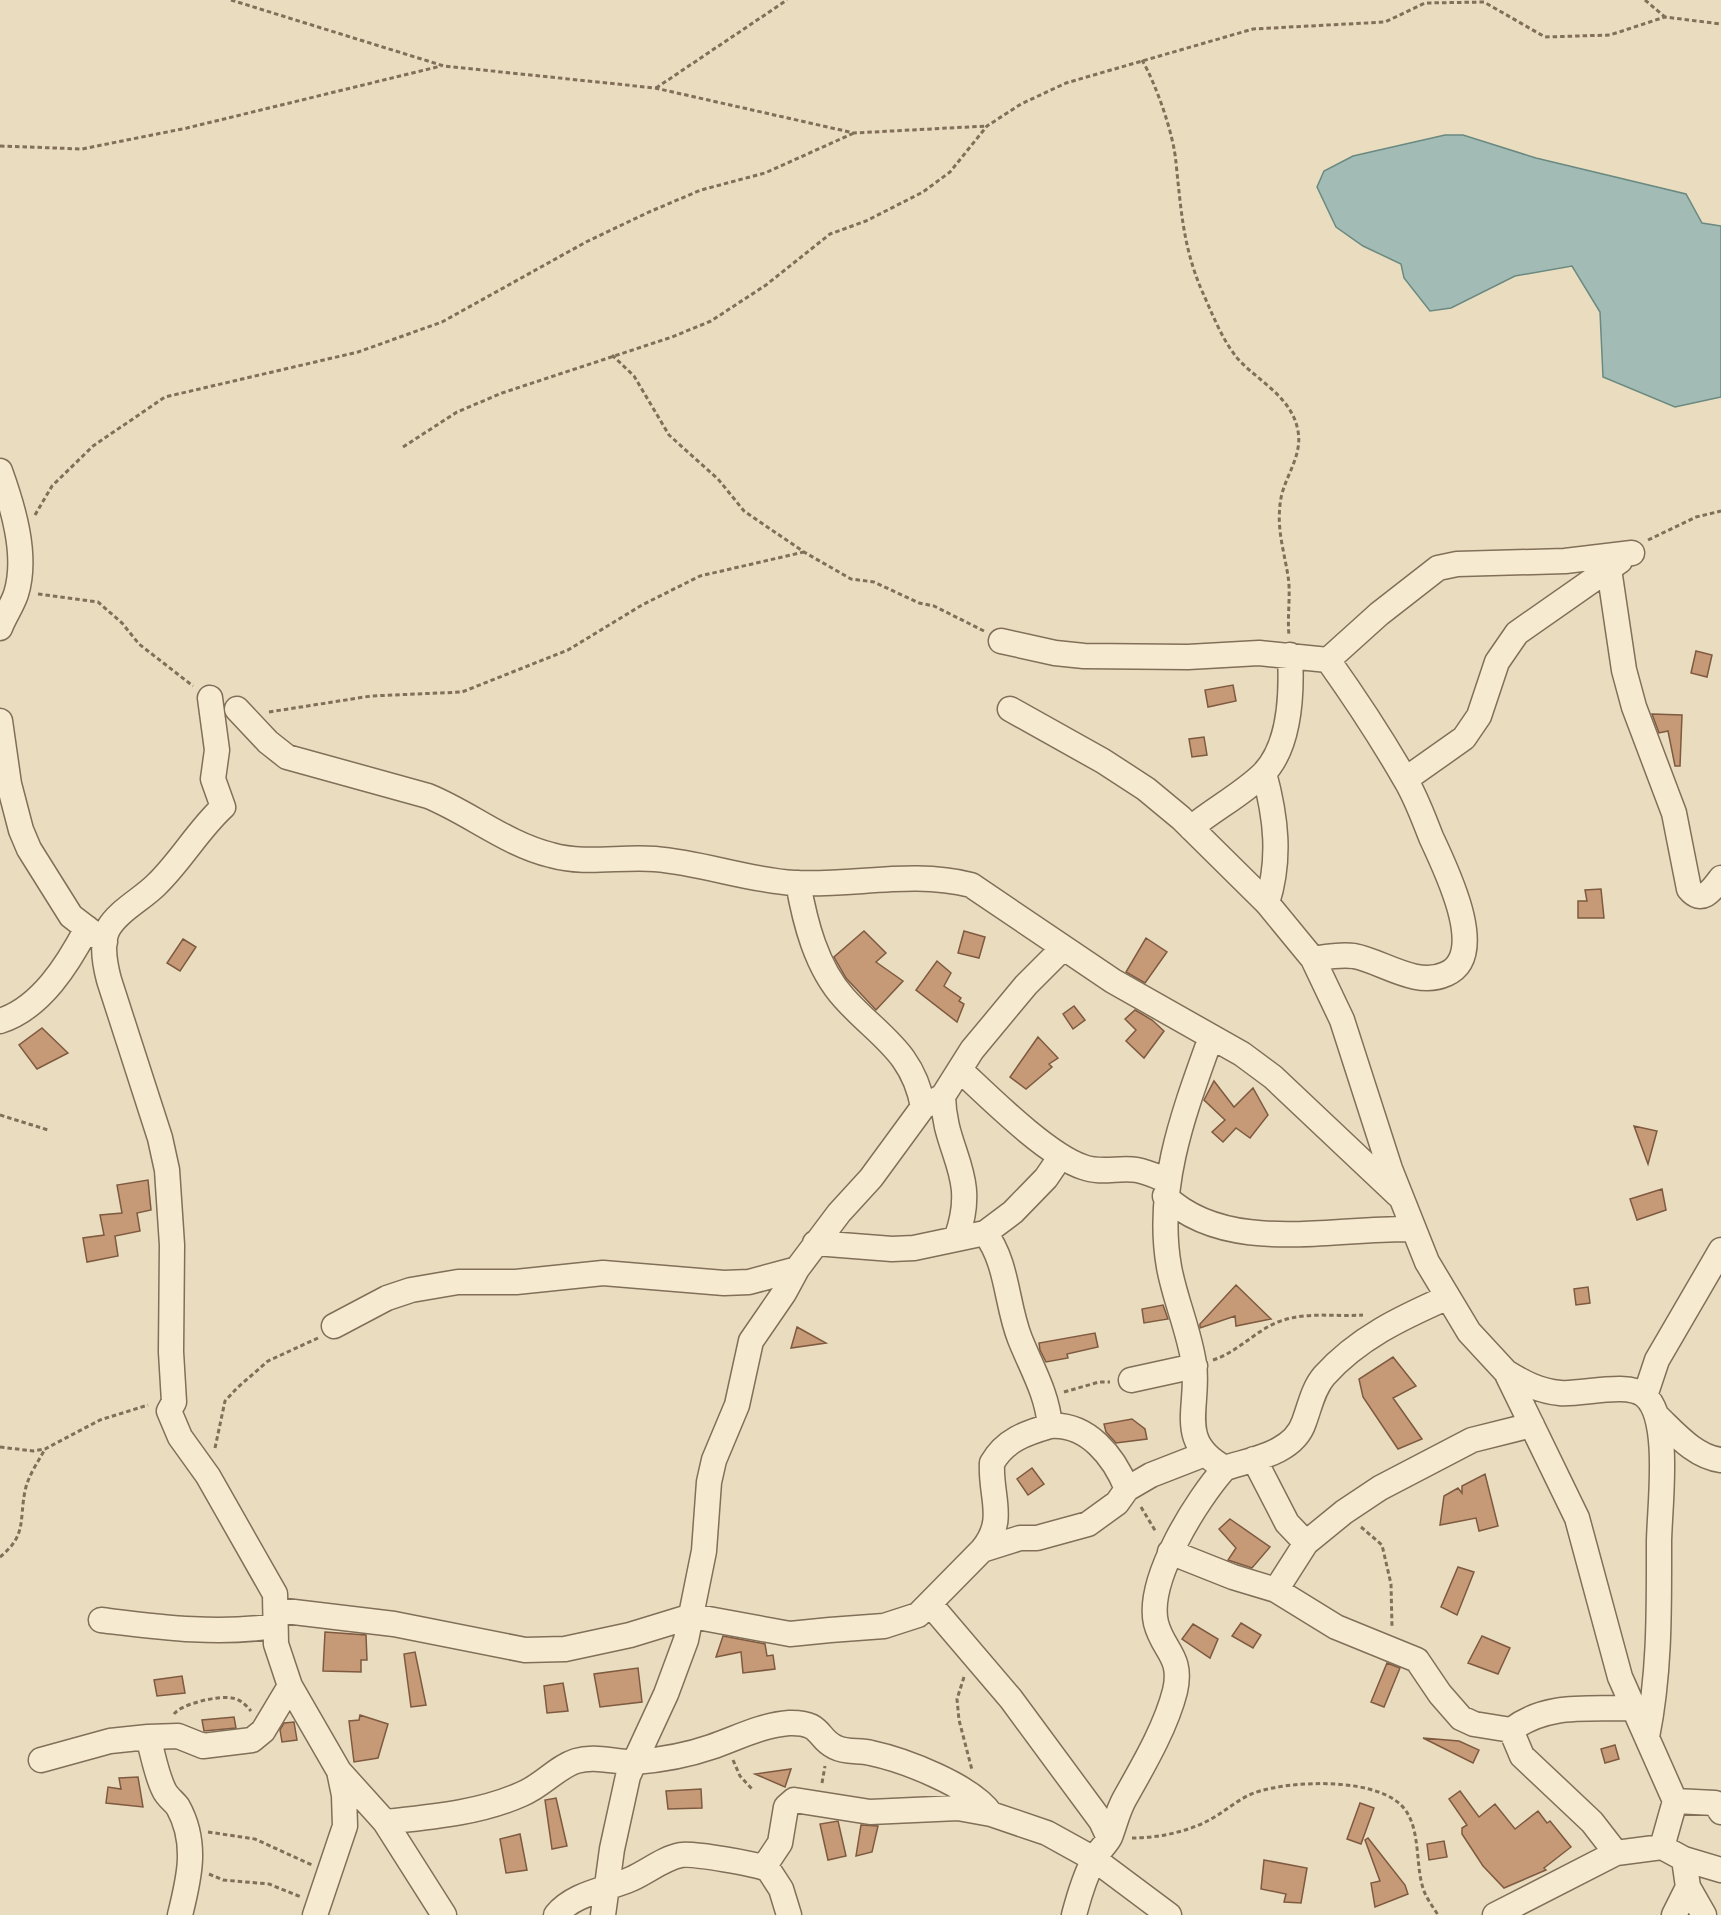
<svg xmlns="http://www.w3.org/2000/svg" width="1721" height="1915" font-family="'Times New Roman',serif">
<rect width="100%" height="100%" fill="#eaddbf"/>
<!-- water -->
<path fill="#a2bcb5" stroke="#6a8981" stroke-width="1.5" d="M1445 135H1463L1536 158 1686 194 1702 223 1721 226V397L1675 407 1603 377 1600 312 1572 266 1515 276 1451 308 1430 311 1404 278 1401 264 1363 246 1336 227 1317 187 1324 171 1353 156Z"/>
<!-- building -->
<path fill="#c69977" stroke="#7e5a40" stroke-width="1.5" d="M1696 651 1712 655 1707 677 1691 673Z
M1233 685 1236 701 1208 707 1205 690Z
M1652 714 1682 715 1680 766H1675L1668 731 1659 733Z
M1204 737 1207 755 1192 757 1189 739Z
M1601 889 1604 918H1578V901H1587L1585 890Z
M864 931 886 953 876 962 903 981 876 1010 846 978 834 957Z
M964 931 985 937 979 958 958 953Z
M1146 938 1167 952 1145 983 1126 972Z
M183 939 196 947 180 971 167 963Z
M937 961 951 973 944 986 961 998 959 1001 964 1004 957 1022 916 990Z
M1074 1006 1085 1020 1073 1029 1063 1014Z
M1135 1010 1152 1020 1164 1031 1144 1058 1126 1041 1136 1030 1125 1019Z
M42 1028 68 1053 37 1069 19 1045Z
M1038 1037 1058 1058 1049 1064 1052 1067 1026 1089 1010 1077Z
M1214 1081 1234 1107 1253 1088 1268 1115 1250 1138 1236 1128 1223 1142 1212 1132 1225 1120 1204 1100Z
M1634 1126 1657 1131 1648 1164Z
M148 1180 151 1210 137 1213 140 1231 115 1236 118 1256 87 1262 83 1238 104 1235 100 1215 122 1213 117 1185Z
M1662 1189 1666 1210 1637 1220 1630 1199Z
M1236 1285 1271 1319 1236 1326 1235 1316 1200 1328V1324Z
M1588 1287 1590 1303 1576 1305 1574 1289Z
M1163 1305 1168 1319 1144 1323 1142 1309Z
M797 1327 826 1343 791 1348Z
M1095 1333 1098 1347 1067 1354 1068 1358 1046 1362 1040 1350 1039 1343Z
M1393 1357 1416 1386 1393 1398 1422 1439 1398 1449 1363 1397 1359 1379Z
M1132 1419 1145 1429 1147 1439 1116 1443 1106 1432 1104 1424Z
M1032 1468 1044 1484 1028 1495 1017 1479Z
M1485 1474 1498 1526 1479 1531 1476 1518 1440 1525 1444 1496 1458 1488 1462 1493V1486Z
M1230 1519 1270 1547 1252 1568 1228 1560 1236 1548 1219 1529Z
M1458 1567 1474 1572 1457 1615 1441 1607Z
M1241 1623 1261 1635 1253 1648 1232 1636Z
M1193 1624 1218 1639 1210 1658 1182 1639Z
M325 1632 366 1635 367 1660H361V1672L323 1671Z
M723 1636 765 1644 767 1656 773 1655 775 1669 743 1673 741 1652 716 1657Z
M1482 1636 1510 1648 1498 1674 1468 1663Z
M415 1652 426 1705 411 1707 404 1654Z
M1387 1663 1400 1668 1384 1707 1371 1702Z
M638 1668 642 1702 600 1707 594 1674Z
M182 1676 185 1693 157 1696 154 1680Z
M563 1683 568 1711 547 1713 544 1686Z
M360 1715 388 1724 378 1758 354 1762 349 1721 359 1720Z
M234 1717 236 1728 204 1731 202 1720Z
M294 1722 297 1740 282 1742 280 1730 284 1723Z
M1423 1738 1459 1741 1479 1750 1473 1763Z
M1615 1745 1619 1759 1605 1763 1601 1749Z
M791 1769 785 1787 755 1774Z
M138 1777 143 1807 106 1803 108 1787 121 1789 119 1778Z
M701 1789 702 1808 668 1809 666 1791Z
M1460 1791 1479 1817 1495 1804 1515 1829 1538 1811 1547 1823 1550 1821 1571 1847 1544 1868 1546 1870 1504 1888 1483 1866 1462 1834V1828L1467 1825 1449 1799Z
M556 1798 567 1846 552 1849 545 1800Z
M1360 1803 1374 1808 1361 1844 1347 1839Z
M838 1821 846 1856 828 1860 820 1824Z
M861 1825 878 1826 872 1852 856 1856Z
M520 1834 527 1870 506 1873 500 1839Z
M1368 1838 1405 1885 1408 1894 1375 1907 1371 1883 1380 1881 1365 1840Z
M1444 1841 1447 1857 1429 1860 1427 1844Z
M1264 1860 1307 1868 1301 1903 1284 1902 1286 1894 1261 1889Z"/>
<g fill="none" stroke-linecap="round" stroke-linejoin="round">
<defs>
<path id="minor" d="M0 471C13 507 28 556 16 594 12 606 4 617 0 628
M1609 569 1624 670 1634 707 1674 813 1689 889C1702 905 1712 890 1721 878
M1001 641 1055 653 1084 656 1188 657 1259 653 1328 660C1355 698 1382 739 1405 779 1416 797 1423 817 1431 837 1444 866 1490 955 1446 974 1416 988 1382 961 1354 956 1340 954 1326 957 1313 959
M1328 660 1379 614 1438 568 1457 564 1565 561 1632 553
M210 698 217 750 213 779 223 807C198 830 181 861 156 885 142 899 118 911 108 929 101 943 105 965 109 980L160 1138 167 1170 172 1245 171 1352 174 1402 169 1411 180 1437 208 1476 275 1594 276 1644 290 1686 339 1771 385 1822 444 1915
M237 709 268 742 287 757 428 796C470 813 506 844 551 855 586 865 620 856 655 859 703 863 747 880 794 883 854 886 913 870 971 885L1113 981 1242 1054 1273 1077 1398 1195
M1010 709 1103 761 1146 789 1181 818 1267 903 1313 959 1342 1020 1390 1169 1427 1262 1469 1332 1506 1372 1577 1518 1620 1677 1675 1801
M0 721 9 784 21 830 29 849 71 916 105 942
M1264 773C1276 817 1281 859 1267 903
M1406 779 1464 738 1479 716 1497 662 1517 633 1620 561
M1191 828C1214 809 1241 795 1262 775 1291 747 1292 692 1290 655
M798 883C805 922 816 967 844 998 878 1036 913 1051 923 1107
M0 1021C41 1008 68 964 87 928
M1211 1037C1184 1112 1155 1187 1169 1267 1175 1300 1189 1330 1194 1364 1200 1407 1175 1441 1225 1468 1253 1459 1294 1453 1304 1422 1310 1406 1313 1389 1324 1376 1358 1338 1401 1318 1446 1298
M960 1070C989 1097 1047 1155 1083 1167 1101 1174 1119 1167 1137 1170 1148 1172 1158 1177 1168 1181
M943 1096C944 1153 979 1174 957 1236
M1165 1196C1227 1256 1335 1227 1412 1229
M985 1233C1008 1263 1006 1304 1020 1339 1032 1369 1047 1393 1050 1426 1088 1423 1114 1457 1127 1489
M815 1243 892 1249 914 1248 985 1233 1013 1212 1046 1178 1061 1156
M334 1326 387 1298 411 1290 458 1282H516L603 1273 724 1283 749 1282 797 1269
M1506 1372C1524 1383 1539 1391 1560 1393 1582 1395 1628 1381 1645 1396 1672 1419 1659 1510 1659 1543 1659 1609 1660 1672 1647 1737
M1131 1380 1195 1366
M1645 1396 1657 1360 1721 1250
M1657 1416C1675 1433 1695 1457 1721 1460
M1254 1459 1287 1523 1306 1543
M982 1550 1020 1538H1037L1088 1524 1117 1503 1127 1489 1151 1475 1205 1454
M1170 1552 1233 1577 1276 1590 1336 1627 1417 1660 1440 1694 1461 1718 1474 1724 1511 1730C1548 1702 1590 1710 1634 1708
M1276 1590 1306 1543 1344 1512 1380 1488 1472 1440 1532 1425
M930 1604 1011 1699 1101 1821 1109 1838
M277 1610 394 1624 525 1650 565 1649 630 1635 692 1616 790 1634 830 1630 884 1626 918 1615 982 1550C1007 1520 990 1497 992 1463 1005 1440 1026 1433 1050 1426
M101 1620C159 1627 216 1635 275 1626
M1511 1730 1522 1756 1592 1822 1616 1853
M148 1737C153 1754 156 1774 164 1790 167 1797 174 1801 178 1807 198 1843 189 1879 180 1915
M41 1760 110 1741 148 1737 178 1736 203 1746 252 1740 263 1731 290 1686
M385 1822C431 1817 480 1813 522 1794 542 1786 557 1767 576 1761 596 1755 616 1763 635 1762 660 1760 688 1755 711 1747 737 1738 762 1725 789 1723 823 1722 816 1738 835 1747 846 1753 859 1750 871 1753 904 1760 972 1786 991 1814
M1662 1847 1675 1801 1715 1803 1721 1812
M1684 1859 1721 1870
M764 1867 780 1843 786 1807 794 1800 870 1812 958 1808 991 1814 1047 1833 1094 1859 1169 1915
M315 1915 345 1826 344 1795 339 1771
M556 1915C574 1893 606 1890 631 1879 647 1872 664 1858 681 1855 694 1853 756 1864 768 1869L781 1889 789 1915
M603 1915 612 1849 628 1776 666 1694 686 1640 704 1551 709 1482 714 1460 737 1405 751 1341 784 1293 797 1269 839 1213 871 1178 923 1107 943 1096 972 1050 1026 985 1063 948
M1074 1915C1079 1896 1085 1876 1094 1859 1098 1851 1106 1845 1110 1837 1115 1824 1118 1810 1125 1798 1143 1766 1166 1727 1175 1691 1183 1656 1163 1651 1156 1623 1146 1580 1197 1499 1225 1468
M1495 1915 1616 1853 1662 1847 1684 1859 1688 1887 1704 1915
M1674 1915 1688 1887"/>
</defs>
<!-- minor casing -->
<use href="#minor" stroke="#816f59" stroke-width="27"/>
<!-- path -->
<path stroke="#816f59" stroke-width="3" stroke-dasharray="4.5 3" stroke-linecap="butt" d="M231 0 444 66 655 88 854 133 987 126
M1645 0 1665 17
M1142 60C1156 84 1174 135 1176 163 1181 209 1183 247 1202 291 1212 313 1222 340 1238 359 1259 382 1292 397 1298 431 1303 458 1282 479 1280 505 1277 530 1284 551 1288 576 1291 594 1287 617 1289 635
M656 88 787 0
M0 146 82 149 187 128 441 66
M612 355 634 376 669 435 718 479 744 511 804 552 851 579 874 582 919 603 934 606 984 631
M403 447 457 412 502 393 672 337 711 321 766 285 830 234 866 221 923 192 950 172 987 126 1021 104 1066 83 1253 29 1385 22 1425 3 1484 2 1545 37 1610 35 1665 17 1721 24
M35 515 52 486 93 446 165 397 358 352 442 322 586 242 649 212 701 190 765 173 854 133
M1648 540 1696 517 1721 511
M38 594 98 602 122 623 139 644 193 686
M269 712 371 696 462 692 568 650 642 605 700 576 804 552
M0 1115 48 1130
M1213 1360C1238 1352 1255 1331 1278 1322 1306 1311 1335 1317 1363 1315
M1064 1392 1099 1382H1110
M0 1447 33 1451 45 1449 100 1420 148 1405
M215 1448 225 1401 237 1388 268 1361 318 1338
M1141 1507 1156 1532
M1361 1527 1382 1545 1391 1584 1392 1627
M0 1557C27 1535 19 1521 25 1491 28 1476 38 1462 45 1449
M964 1677 957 1699 959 1720 972 1770
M174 1714C181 1704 219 1695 232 1698 240 1699 246 1705 251 1711
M733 1760 740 1776 752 1789
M822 1783 825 1766
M208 1832 255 1839 312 1865
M1132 1838C1158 1838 1188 1832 1211 1819 1226 1811 1238 1799 1254 1793 1289 1780 1383 1776 1406 1811 1421 1833 1415 1867 1424 1891 1427 1899 1433 1907 1438 1915
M209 1874 223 1880 269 1884 301 1897"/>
<!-- minor -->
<use href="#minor" stroke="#f6ebd1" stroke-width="24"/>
</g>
</svg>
